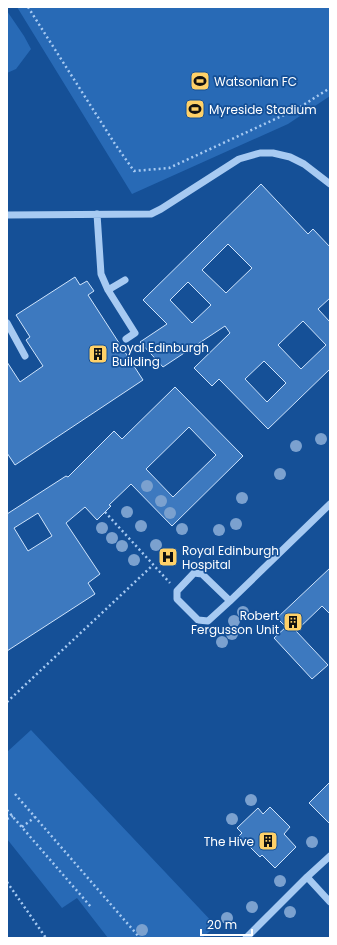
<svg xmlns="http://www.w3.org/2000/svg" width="337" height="945" font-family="Poppins,sans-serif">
<rect width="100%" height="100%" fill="#155097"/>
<!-- green -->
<path fill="#286ab6" d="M17 7H330V96L288 124 132 194Z
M7 11 24 36 31 49 16 69 7 73Z
M31 730 216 926 202 938H108L77 898 62 908 7 839V752Z"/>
<!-- building -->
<path fill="#3d79bf" stroke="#cfe4fc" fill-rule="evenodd" d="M261 184 308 234 313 229 330 247V298L318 309 330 322V369L268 429 219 379 212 386 194 368 230 333 225 326 163 367 140 342 167 324 143 300ZM228 244 252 268 226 293 202 270ZM188 282 211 305 192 323 170 300ZM303 321 326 345 301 369 278 345ZM264 361 286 383 267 402 245 379Z
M75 277 80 285 87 281 94 291 88 295 143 380 15 465 7 453V362L20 382 43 366 26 340 30 337 16 315Z
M175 387 243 456 172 526 131 484 109 505 111 506 97 520 85 507 66 523 100 574 88 583 95 594 7 651V514L66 476 68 477 114 431 122 439ZM189 427 216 455 173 497 146 469ZM38 513 52 536 28 551 14 528Z
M330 568V614L322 606 296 631 328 665 312 679 274 638 286 627 277 618Z
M330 782V824L309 803Z
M270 807 290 827 284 834 296 847 275 868 262 855 260 857 239 836 242 833 237 828 258 808 263 814Z"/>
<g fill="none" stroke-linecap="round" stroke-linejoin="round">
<!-- path -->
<path stroke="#a7caf2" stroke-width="2.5" stroke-dasharray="2 3" stroke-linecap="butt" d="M28 7 115 144 134 171 169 168 297 109 330 88
M105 512 170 583
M7 702 153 565
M15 794 140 938
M7 810 91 907
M7 819 13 816
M22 827 35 817
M7 882 46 938"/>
<!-- minor -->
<path stroke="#a7caf2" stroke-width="7" d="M97 214 101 274 108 290 135 333 126 339
M7 215 151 214 161 209 239 159 260 153H273L290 157 304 164 330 184
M108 290 125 280
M7 323 25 356
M194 573 202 574 230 601 208 621 198 620 177 599V591Z
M230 601 330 504
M330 856 307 877 330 902
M246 938 307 877"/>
</g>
<!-- trees -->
<g fill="#7ba1cf">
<circle cx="321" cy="439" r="6"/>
<circle cx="296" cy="446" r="6"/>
<circle cx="280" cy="474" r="6"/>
<circle cx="147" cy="486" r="6"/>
<circle cx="242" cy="498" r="6"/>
<circle cx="161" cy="501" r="6"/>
<circle cx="127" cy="512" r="6"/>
<circle cx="170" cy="513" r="6"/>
<circle cx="236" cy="524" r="6"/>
<circle cx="141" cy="526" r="6"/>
<circle cx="102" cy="528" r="6"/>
<circle cx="182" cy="529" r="6"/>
<circle cx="219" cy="530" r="6"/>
<circle cx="112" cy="538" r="6"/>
<circle cx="156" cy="545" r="6"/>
<circle cx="122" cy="546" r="6"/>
<circle cx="134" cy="560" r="6"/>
<circle cx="243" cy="612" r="6"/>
<circle cx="234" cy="621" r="6"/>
<circle cx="232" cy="634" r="6"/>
<circle cx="222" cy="642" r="6"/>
<circle cx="251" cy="800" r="6"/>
<circle cx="232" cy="819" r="6"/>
<circle cx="312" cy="842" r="6"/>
<circle cx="280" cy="881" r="6"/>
<circle cx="252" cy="907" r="6"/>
<circle cx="290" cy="912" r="6"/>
<circle cx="227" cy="918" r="6"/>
<circle cx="142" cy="930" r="6"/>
</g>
<!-- icons -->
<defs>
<symbol id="stadium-square" viewBox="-11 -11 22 22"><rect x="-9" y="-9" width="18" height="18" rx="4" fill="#ffd168" stroke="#155097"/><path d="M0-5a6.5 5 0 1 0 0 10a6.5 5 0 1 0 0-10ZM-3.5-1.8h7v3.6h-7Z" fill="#111"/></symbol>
<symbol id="building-square" viewBox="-11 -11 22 22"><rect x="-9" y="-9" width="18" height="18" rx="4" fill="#ffd168" stroke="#155097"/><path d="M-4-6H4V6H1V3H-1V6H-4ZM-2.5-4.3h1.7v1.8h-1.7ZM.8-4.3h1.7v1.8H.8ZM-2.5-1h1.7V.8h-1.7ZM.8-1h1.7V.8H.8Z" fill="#111"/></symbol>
<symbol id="hospital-square" viewBox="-11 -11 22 22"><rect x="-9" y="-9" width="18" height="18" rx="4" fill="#ffd168" stroke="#155097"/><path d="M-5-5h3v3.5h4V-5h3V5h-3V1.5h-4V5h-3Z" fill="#111"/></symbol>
</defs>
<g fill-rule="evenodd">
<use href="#stadium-square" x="189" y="70" width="22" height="22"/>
<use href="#stadium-square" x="184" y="98" width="22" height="22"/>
<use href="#building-square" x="87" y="343" width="22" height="22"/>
<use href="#hospital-square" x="157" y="546" width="22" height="22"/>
<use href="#building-square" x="282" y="611" width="22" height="22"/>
<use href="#building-square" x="257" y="830" width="22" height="22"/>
</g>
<g text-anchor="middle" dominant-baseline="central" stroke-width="3.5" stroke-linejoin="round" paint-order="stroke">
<!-- poi labels -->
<g font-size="12" fill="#fff" stroke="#155097" text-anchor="start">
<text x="214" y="81">Watsonian FC</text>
<text x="209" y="109">Myreside Stadium</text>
<text x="112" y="347">Royal Edinburgh<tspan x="112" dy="14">Building</tspan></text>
<text x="182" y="550">Royal Edinburgh<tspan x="182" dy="14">Hospital</tspan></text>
<text x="279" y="615" text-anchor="end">Robert<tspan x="279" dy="14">Fergusson Unit</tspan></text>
<text x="254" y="841" text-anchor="end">The Hive</text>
</g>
</g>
<!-- border -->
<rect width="337" height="945" fill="none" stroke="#ffffff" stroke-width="16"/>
<!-- scale -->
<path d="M201 929v6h51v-6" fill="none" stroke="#ffffff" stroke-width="2"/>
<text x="207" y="929" font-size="12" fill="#ffffff" stroke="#155097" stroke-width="3" paint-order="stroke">20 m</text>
</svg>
